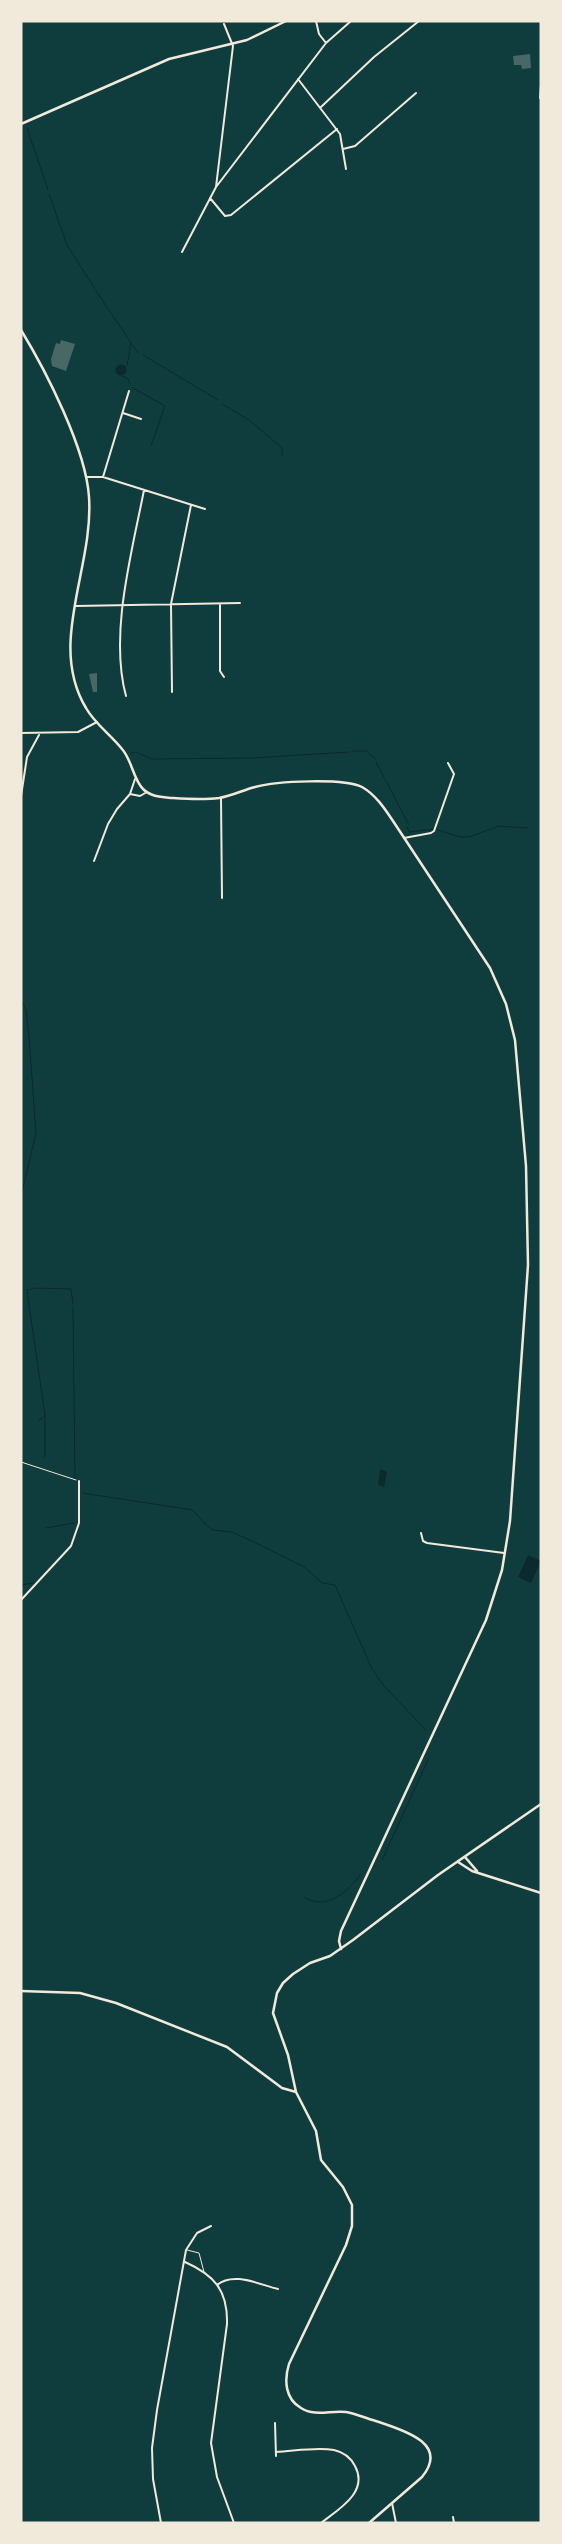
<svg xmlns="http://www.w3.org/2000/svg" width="562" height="2544" font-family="Helvetica,sans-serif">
<rect width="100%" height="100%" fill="#0f3d3e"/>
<!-- water -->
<path fill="#0a2a2b" d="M115.5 370a5.5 5.5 0 1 1 11 0a5.5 5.5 0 1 1-11 0Z
M380 1469 387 1472 384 1487 378 1485Z
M528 1555 541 1561 531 1583 518 1577Z"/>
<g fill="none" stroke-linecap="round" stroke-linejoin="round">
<!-- stream -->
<path stroke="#0a2a2b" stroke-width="1" d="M27 128 48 190
M49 194 67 245 95 289
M96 291 138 353
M143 355 218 400
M127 366 131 343
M122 376 128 379 130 384
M133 388 165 406 151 446
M222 404 249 420 282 448V455
M353 751H366L375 759
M131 753 136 752 152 759 253 758 349 752
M376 762 409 825
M407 827 409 832 434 829
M438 830 460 837H469L499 826 527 828
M21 999 26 1010 29 1036 36 1133 22 1192
M27 1290 35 1288 71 1289 73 1304
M27 1291 45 1415V1457
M73 1307 75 1478
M38 1421 45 1416
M82 1493 193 1510 205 1524 213 1530 232 1532 256 1543 304 1567 322 1583 335 1585 372 1669 384 1686 426 1730
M46 1528 74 1523
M21 1585 34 1583
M382 1860 429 1758
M304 1897C326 1911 347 1893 360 1875"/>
</g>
<!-- building -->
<path fill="#486865" d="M530 54 531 68 522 69 521 65H514L513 56Z
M61 340 75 344 66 371 52 366 51 359 56 343 60 344Z
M97 673V692H93L89 674Z"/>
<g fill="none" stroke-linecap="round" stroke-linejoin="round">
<!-- path -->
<path stroke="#f1e9da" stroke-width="1" d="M21 1462 76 1480"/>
<!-- service -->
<path stroke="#f1e9da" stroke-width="1" d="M187 2250 199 2253 204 2272"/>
<!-- minor -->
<path stroke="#f1e9da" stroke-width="2" d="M316 21 319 34 326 43
M298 79 340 134 346 169
M540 98 541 85
M321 107 374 57 419 21
M343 149 355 146 416 93
M216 187 326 43 351 21
M210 198 225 216 231 215 337 129
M182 252 216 187 233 46 224 24
M123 413 141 419
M86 477H103L205 509
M103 477 129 391
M220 604V671L224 677
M76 606 240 603
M172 692 171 604 191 505
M126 696C109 634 132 552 144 490
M21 733 78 732 97 722
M130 794 140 796 147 792
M21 796 27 757 39 735
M221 798 222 898
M404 838 431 833 434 831 454 774 448 763
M94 861 108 824 117 809 130 794 135 779
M421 1533 423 1541 427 1543 504 1553
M21 1600 71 1546 79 1523V1481
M185 2262C214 2275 228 2290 227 2324L211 2443 217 2477 234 2523
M217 2285C234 2271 260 2285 278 2289
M275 2423 276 2456
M276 2452C295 2451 316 2447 334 2450 343 2452 351 2458 355 2466 369 2492 339 2509 321 2523
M392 2503 396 2523
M453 2517 454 2523
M161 2523 153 2479 152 2448 157 2410 186 2250 197 2233 211 2226"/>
<!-- tertiary -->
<path stroke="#f1e9da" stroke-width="2.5" d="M21 330C46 371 86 449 89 497 94 568 47 643 86 708 95 724 111 735 122 749 132 760 133 779 143 789 151 797 162 797 172 798 188 799 203 800 219 798 232 796 243 790 255 787 276 781 344 778 362 787 376 795 385 809 393 821L490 968 506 1004 515 1040 526 1166 528 1265 510 1521 502 1570 486 1620 341 1931 339 1941 341 1949
M465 1857 477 1871
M458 1862 472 1871 541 1893
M21 1991 80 1993 116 2003 227 2047 282 2088 296 2092
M369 2523 422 2477C450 2443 402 2430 379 2422 368 2419 357 2414 346 2412 331 2410 315 2417 301 2408 285 2399 284 2380 289 2364L346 2245 352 2226V2205L343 2187 321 2160 316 2131 296 2092 288 2055 273 2013 277 1993 283 1983 293 1974 310 1963 330 1956 353 1940 438 1875 541 1804"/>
<!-- secondary -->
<path stroke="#f1e9da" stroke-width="2.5" d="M21 124 169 59 247 40 286 21"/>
</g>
<!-- border -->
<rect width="562" height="2544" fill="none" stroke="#f1e9da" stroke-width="45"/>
</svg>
